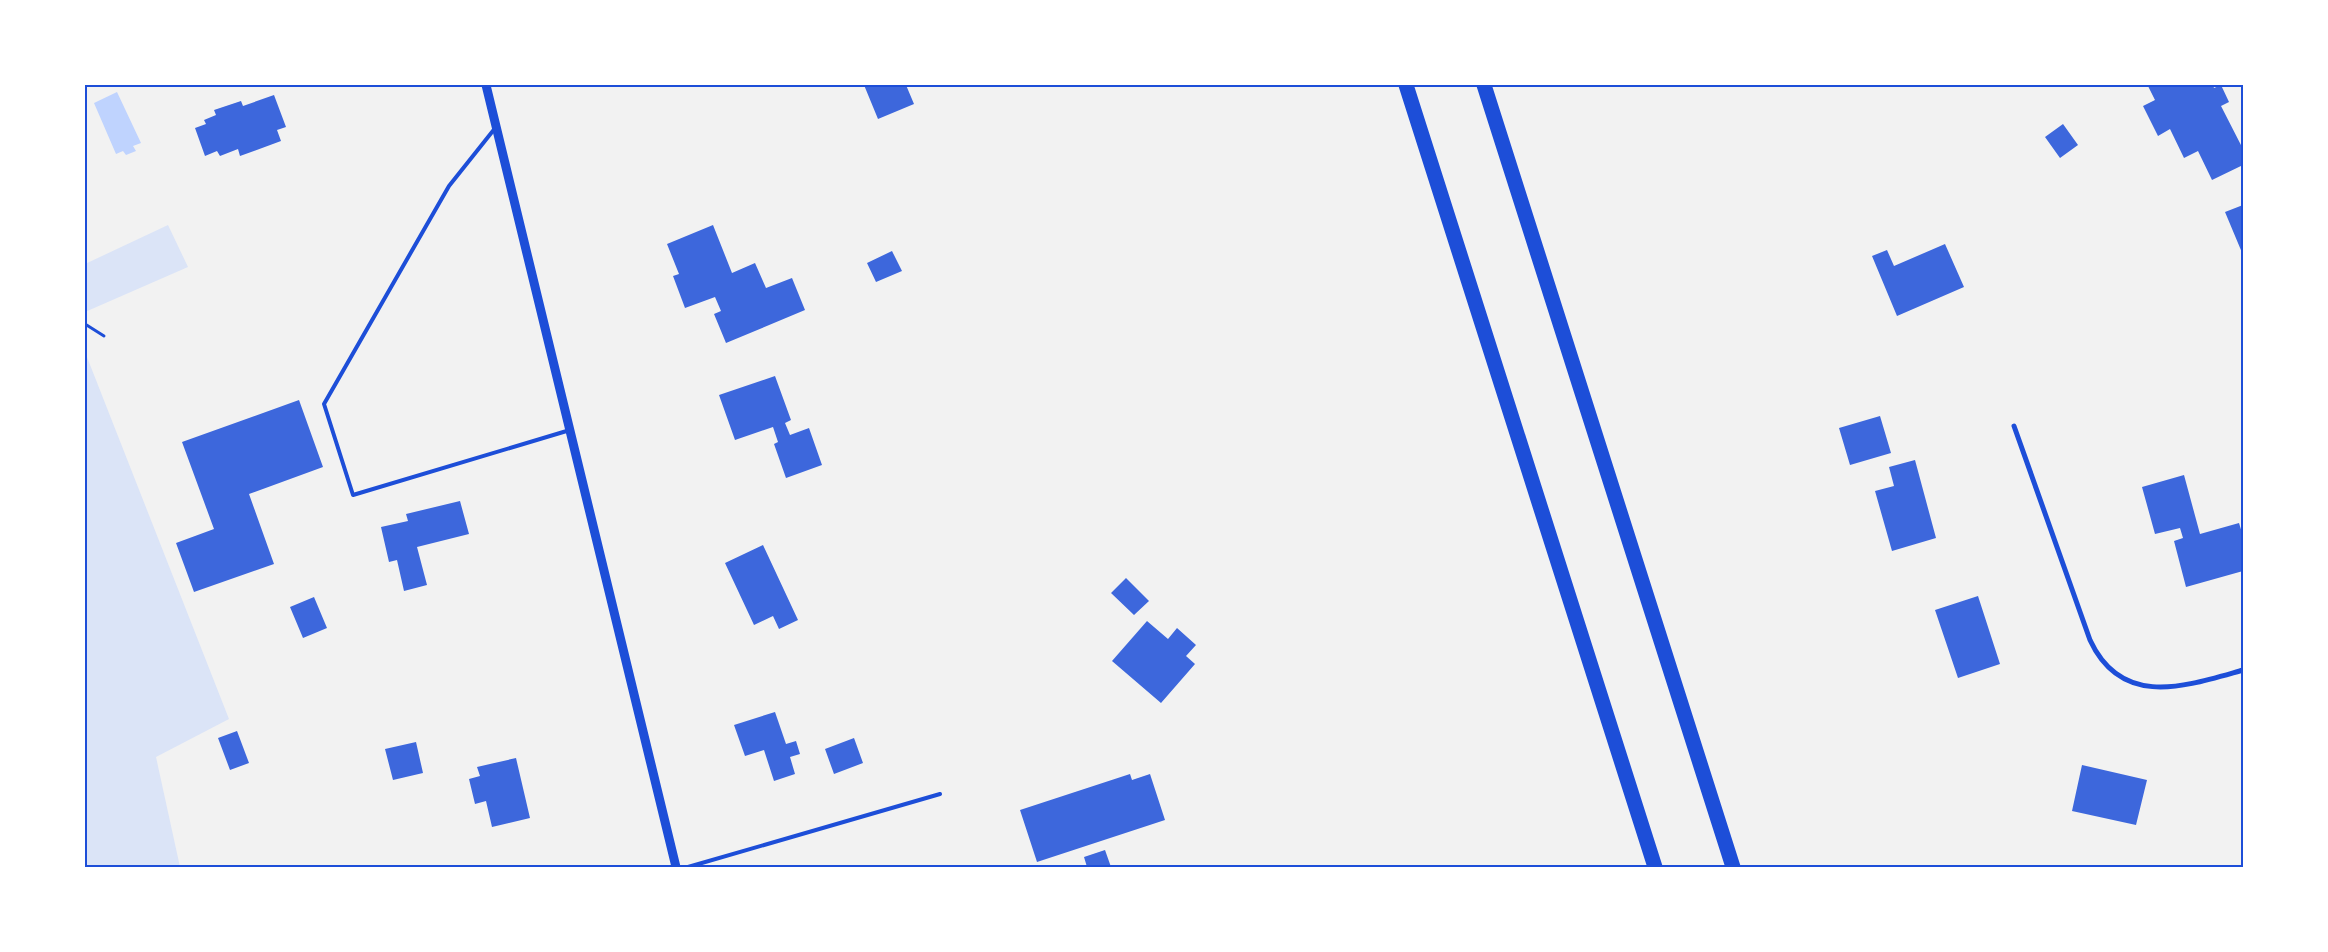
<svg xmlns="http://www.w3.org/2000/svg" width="2328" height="952" font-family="Poppins,sans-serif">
<rect width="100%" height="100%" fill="#f2f2f2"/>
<!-- green -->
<path fill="#dbe4f7" d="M168 225 188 267 85 312V264Z
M85 352 229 719 156 757 180 867H85Z"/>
<!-- water -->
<path fill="#bfd3fe" d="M117 92 141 143 133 146 136 151 126 155 123 151 116 154 94 103Z"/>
<!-- building -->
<path fill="#3d67dc" d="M864 85H906L914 104 878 119Z
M2150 85H2213L2214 88 2221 85 2229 102 2221 106 2243 149V165L2212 180 2198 151 2184 158 2170 129 2158 136 2143 106 2155 100 2148 86Z
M274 95 286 127 277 130 281 141 240 156 238 149 220 156 217 151 205 156 195 128 206 124 204 120 216 115 214 110 241 101 243 106Z
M2063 124 2078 145 2060 158 2045 137Z
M2243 205V255L2225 212Z
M713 225 732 273 755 263 766 288 792 278 805 310 726 343 714 314 721 311 715 297 685 308 673 276 679 274 667 244Z
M1945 244 1964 287 1897 316 1872 256 1887 250 1894 266Z
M892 251 902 271 876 282 867 263Z
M775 376 791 420 785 423 790 435 809 428 822 465 786 478 774 444 778 442 773 427 735 440 719 395Z
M299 400 323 467 249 494 274 564 194 592 176 543 214 529 182 442Z
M1880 416 1891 453 1850 465 1839 428Z
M1915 460 1936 538 1892 551 1875 491 1894 486 1889 467Z
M2184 475 2200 534 2239 523 2243 536V571L2186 587 2174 541 2183 538 2180 528 2155 534 2142 487Z
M460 501 469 534 417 547 427 585 404 591 397 560 389 562 381 527 408 521 406 514Z
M763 545 798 620 779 629 773 616 754 625 725 563Z
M1126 578 1149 601 1134 615 1111 593Z
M1978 596 2000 664 1958 678 1935 610Z
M314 597 327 628 303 638 290 607Z
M1147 621 1168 639 1177 628 1196 645 1186 656 1195 664 1161 703 1112 661Z
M775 712 786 744 796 741 800 754 790 757 795 774 774 781 764 750 745 756 734 725Z
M237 731 249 763 230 770 218 738Z
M854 738 863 763 834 774 825 749Z
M416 742 423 773 393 780 385 749Z
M516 758 530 818 492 827 486 801 475 804 469 779 480 776 477 767Z
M2082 765 2147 780 2136 825 2072 811Z
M1130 774 1132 780 1150 774 1165 820 1037 862 1020 810Z
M1105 850 1111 867H1087L1084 857Z"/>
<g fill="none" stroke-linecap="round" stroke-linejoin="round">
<!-- path -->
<path stroke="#1d4ed8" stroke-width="3" d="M85 324 104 336"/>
<!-- service -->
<path stroke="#1d4ed8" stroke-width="4" d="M496 127 449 186 324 404 353 495 570 430
M688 867 940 794"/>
<!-- minor -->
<path stroke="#1d4ed8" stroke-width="5" d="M2014 426 2090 640C2122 709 2186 686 2243 670"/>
<!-- tertiary -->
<path stroke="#1d4ed8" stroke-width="9" d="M486 85 676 867"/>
<!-- motorway -->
<path stroke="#1d4ed8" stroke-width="15" d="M1406 85 1655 867
M1484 85 1733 867"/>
</g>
<!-- border -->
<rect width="2328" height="952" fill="none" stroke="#ffffff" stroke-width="172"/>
<rect x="86" y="86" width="2156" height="780" fill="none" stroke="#1d4ed8" stroke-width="2"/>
</svg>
